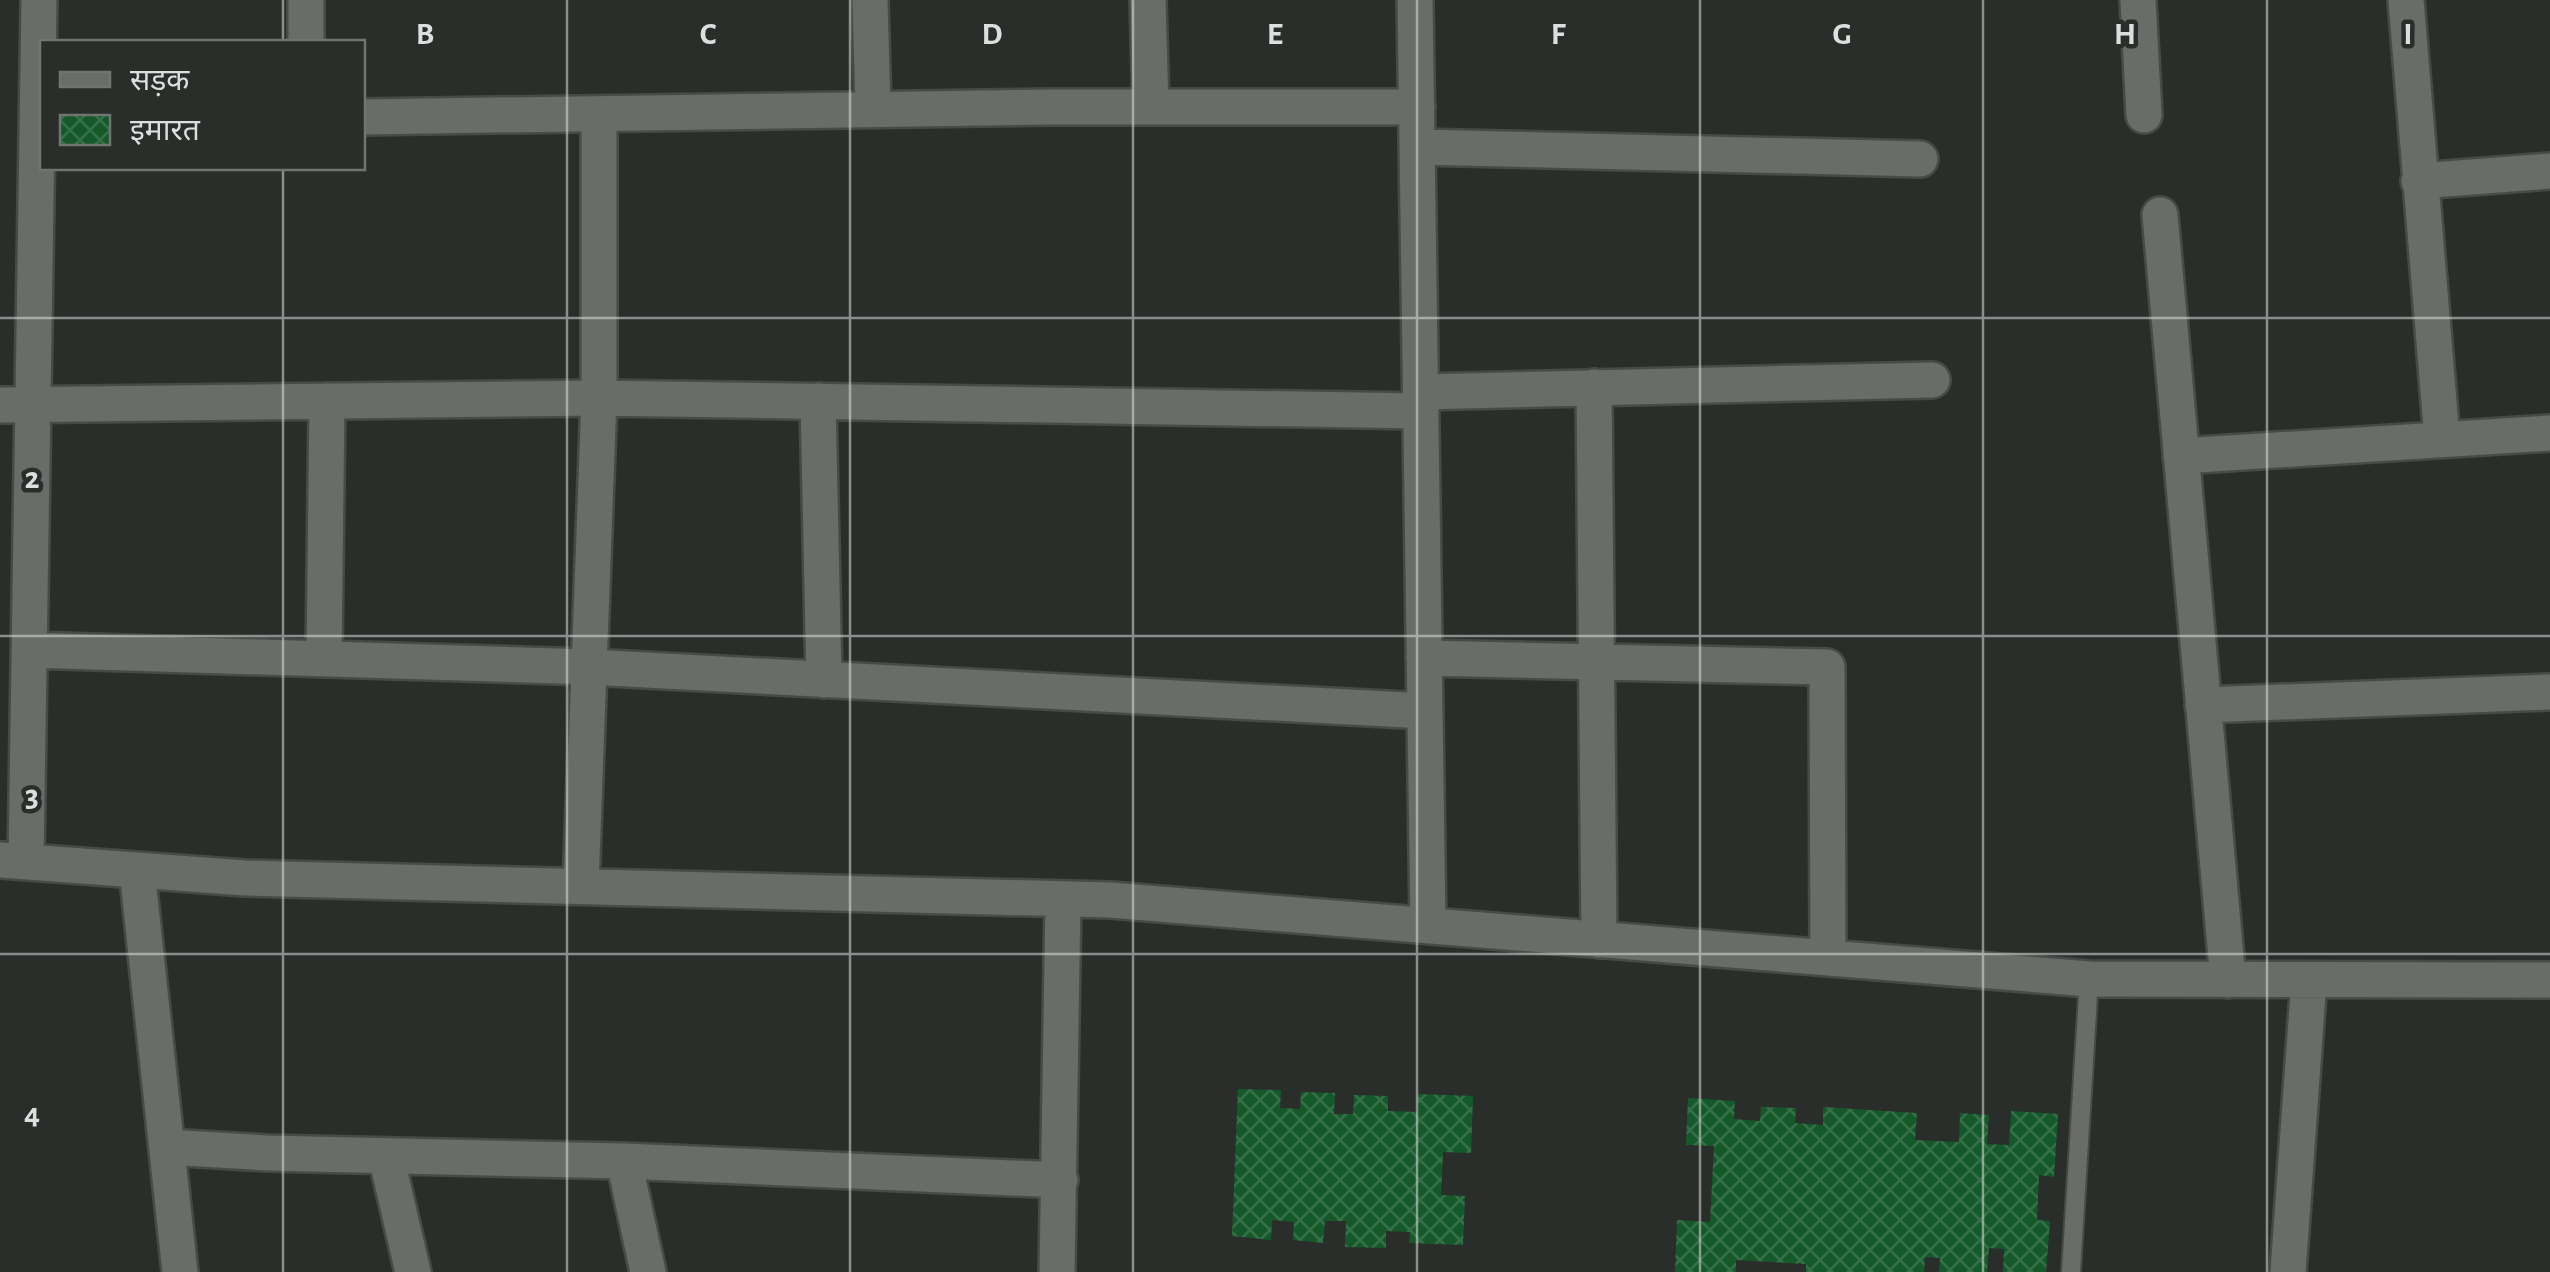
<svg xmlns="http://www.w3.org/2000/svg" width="2550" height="1272" font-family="'Alegreya Sans','Noto Sans Devanagari',sans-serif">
<defs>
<pattern id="building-cross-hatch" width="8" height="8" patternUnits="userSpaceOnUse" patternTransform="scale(2.5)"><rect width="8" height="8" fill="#15592b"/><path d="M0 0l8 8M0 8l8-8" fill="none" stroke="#367049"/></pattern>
</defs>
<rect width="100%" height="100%" fill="#292e2a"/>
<!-- building -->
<path fill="url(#building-cross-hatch)" d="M1238 1089 1281 1090 1280 1108 1300 1109 1301 1092 1335 1093 1334 1114H1353L1354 1095 1388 1096V1111L1417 1112 1418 1094 1473 1096 1471 1153 1443 1152 1441 1195 1465 1196 1463 1245 1409 1243 1410 1232 1386 1231V1248L1345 1247 1346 1221H1325L1323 1243 1293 1240 1294 1222 1272 1220 1271 1240 1232 1236Z
M1688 1098 1735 1101 1734 1119 1760 1121 1761 1107 1796 1108 1795 1123 1823 1125V1107L1917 1113 1915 1140 1959 1142 1960 1113 1989 1115 1987 1144 2009 1145 2011 1111 2058 1114 2054 1177 2039 1175 2037 1220 2050 1221 2046 1272H2003L2004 1249 1989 1248 1987 1272H1939L1940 1258 1925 1257 1924 1272H1806V1264L1736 1260V1272H1675L1677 1220 1710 1222 1714 1146 1686 1145Z"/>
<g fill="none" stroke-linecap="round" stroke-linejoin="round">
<defs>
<path id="lane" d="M2071 1272 2089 979"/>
<path id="street" d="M870 0 873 109
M1148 0 1151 107
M1415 0 1428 926
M2138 0 2144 115
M2406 0 2442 439
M306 42V0
M362 117 1052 107H1417
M1418 147 1920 159
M2419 181 2550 171
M2160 215 2228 980
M1594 387 1599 940
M1421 392 1932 380
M818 401 824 680
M0 405 599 398 1421 411
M2181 456 2550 433
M29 650 589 667 1425 711
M1424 658 1827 667 1828 958
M324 659 327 401
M2203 705 2550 692
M0 860 245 878 1110 900 2089 979 2550 980
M26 862 39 0
M137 870 180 1272
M581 886 599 398V114
M167 1147 267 1153 624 1161 1060 1180
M386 1156 413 1272
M624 1161 648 1272
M1057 1272 1063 899
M2288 1272 2309 980"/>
</defs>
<!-- lane casing -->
<use href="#lane" stroke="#474a47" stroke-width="22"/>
<!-- street casing -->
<use href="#street" stroke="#474a47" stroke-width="40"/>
<!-- lane -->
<use href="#lane" stroke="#686d69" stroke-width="18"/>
<!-- street -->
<use href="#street" stroke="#686d69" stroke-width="35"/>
</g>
<!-- grid -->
<path fill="none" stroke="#dcdfdd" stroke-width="2.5" stroke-opacity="0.55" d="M283 0V42M567 0V1272M850 0V1272M1133 0V1272M1417 0V1272M1700 0V1272M1983 0V1272M2267 0V1272M283 168V1272M0 318H2550M0 636H2550M0 954H2550"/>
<g font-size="32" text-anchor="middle" font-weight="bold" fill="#dcdfdd" stroke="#292e2a" stroke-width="9" stroke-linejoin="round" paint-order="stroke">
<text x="425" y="44">B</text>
<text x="708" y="44">C</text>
<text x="992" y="44">D</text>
<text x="1275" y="44">E</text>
<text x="1558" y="44">F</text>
<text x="1842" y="44">G</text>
<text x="2125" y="44">H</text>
<text x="2408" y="44">I</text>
<text x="32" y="488">2</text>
<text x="32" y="806">3</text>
<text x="32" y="1124">4</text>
</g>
<!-- legend -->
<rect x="40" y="40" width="325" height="130" fill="#292e2a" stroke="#717572" stroke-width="2.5"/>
<rect x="60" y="72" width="50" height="15" fill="#686d69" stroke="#717572" stroke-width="2.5"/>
<text x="130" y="90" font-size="30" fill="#dcdfdd">सड़क</text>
<rect x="60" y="115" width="50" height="30" fill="url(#building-cross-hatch)" stroke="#717572" stroke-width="2.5"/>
<text x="130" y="140" font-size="30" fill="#dcdfdd">इमारत</text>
</svg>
